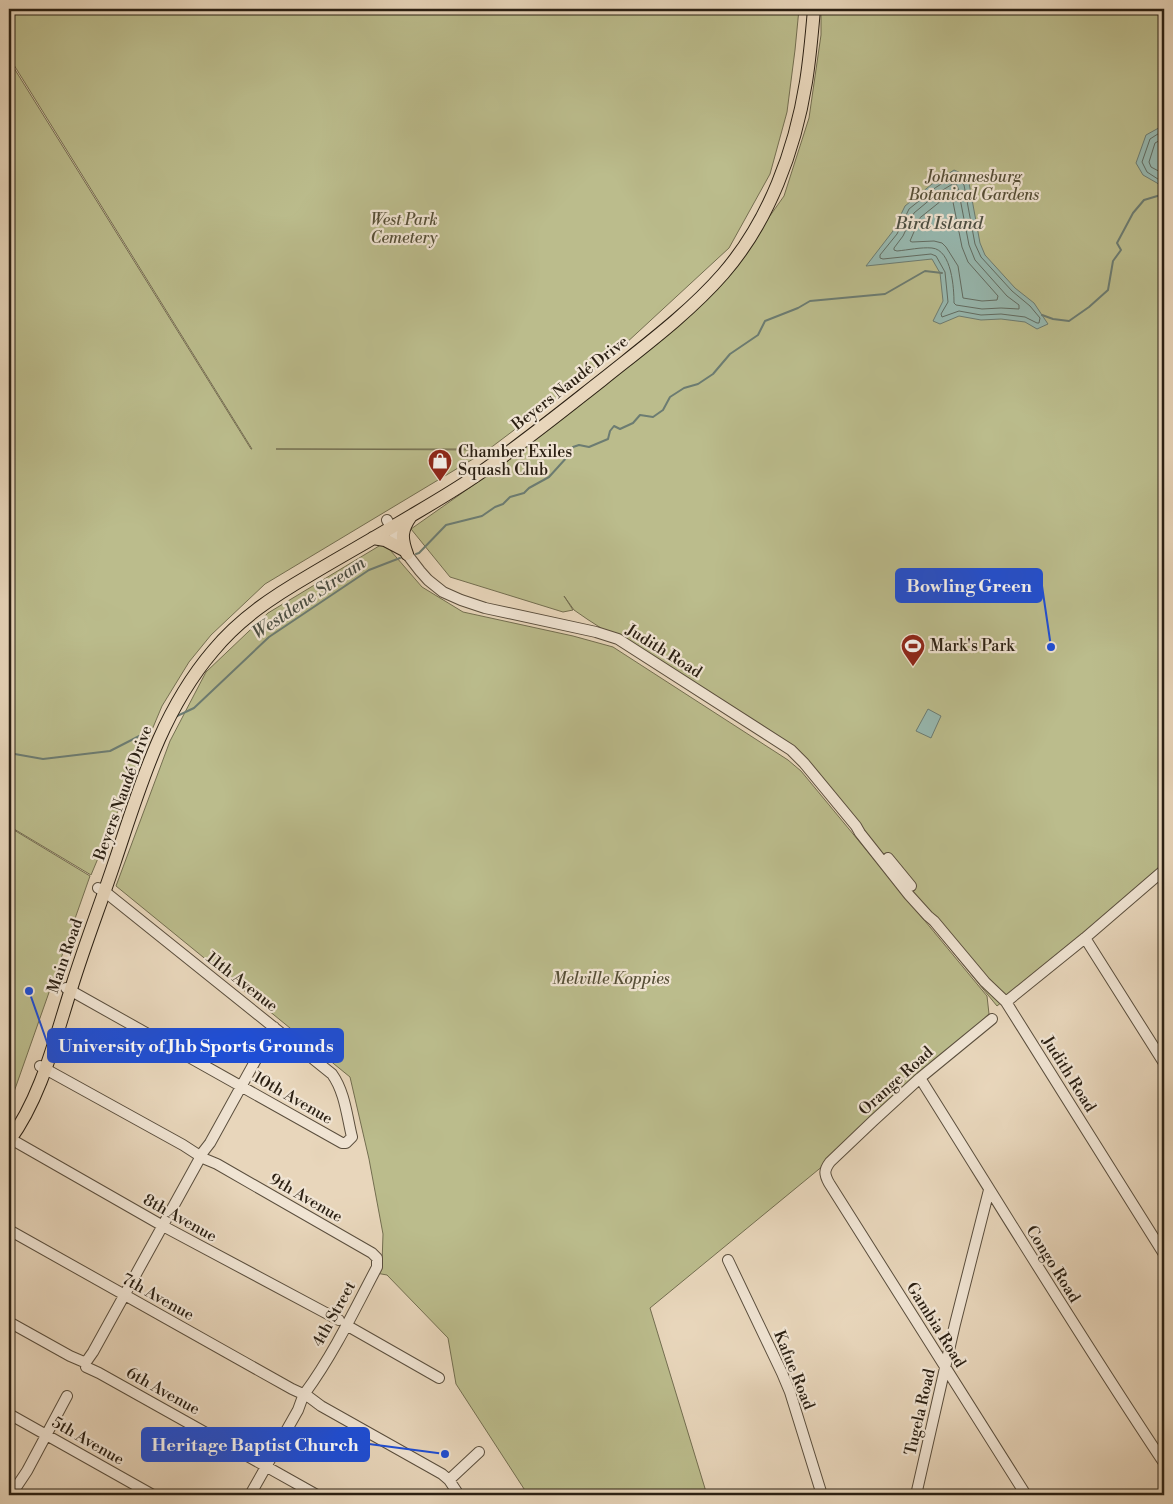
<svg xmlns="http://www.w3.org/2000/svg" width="1173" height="1504" font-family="'Libre Bodoni',serif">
<rect width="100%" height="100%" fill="#e8d6bb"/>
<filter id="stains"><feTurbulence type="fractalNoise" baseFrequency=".004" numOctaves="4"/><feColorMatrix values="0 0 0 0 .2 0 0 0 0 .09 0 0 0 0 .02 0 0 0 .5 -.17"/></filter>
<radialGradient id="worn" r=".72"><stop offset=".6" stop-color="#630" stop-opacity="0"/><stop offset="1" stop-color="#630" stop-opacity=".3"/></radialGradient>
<!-- green -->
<path fill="#bbbc8c" stroke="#736e50" d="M9 9H799L795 50 787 112 770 174 729 248 611 357 489 449H276L488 450 265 584 211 635 189 662 162 706 91 875 9 826V60L251 449H252L9 57Z
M821 9H1164V870L997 1006 785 747 587 619 574 610 564 596 573 610 563 612 450 577 411 529 516 455 684 319 743 254 784 196 809 118 821 35Z
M384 543 422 587 463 612 573 636 613 647 788 760 801 771 987 996 989 1014 824 1165 650 1308 707 1495H528L456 1384 448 1338 387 1275 376 1273 382 1264 383 1234 369 1159 350 1077 116 886 170 741 206 672 268 613Z
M9 827 90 876 9 1106Z"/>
<!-- water -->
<path fill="#97b9b1" stroke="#6c7c72" d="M1164 125V189L1157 183 1143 175 1136 163 1146 135Z
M954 170 961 173 969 183 980 243 985 255 1015 288 1034 303 1048 324 1037 329 1025 322 1001 319 981 320 959 316 940 324 933 321 943 301 940 273 932 259 866 266 893 231 905 206 932 184Z
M928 709 941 716 931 738 916 731Z"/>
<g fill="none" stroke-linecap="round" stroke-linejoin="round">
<!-- shore -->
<path stroke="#616c62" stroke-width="1" d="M1164 130 1150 139 1142 162 1147 172 1164 183
M1164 138 1155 143 1149 162 1151 167 1164 174
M953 177 958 178 964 185 975 244 981 257 1012 291 1030 306 1040 318 1039 323H1037L1025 317 1001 314 981 315 959 311 942 317 941 314 948 302 945 272 936 256 931 254 883 259 880 258V255L897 234 909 209 935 188Z
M953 184H956L958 188 969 245 975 260 1007 296 1019 305V309L1001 308 982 309 956 305 954 303C954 289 952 250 932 248 921 247 908 250 897 251L894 250V248L903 236 914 213 938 193Z
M949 195 952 197 962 247 968 262 998 296 997 300 982 301 963 298 958 266 946 247 942 243 934 241 912 242 910 241 920 218Z"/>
<!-- stream -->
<path stroke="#6c7c72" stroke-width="2" d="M1042 315 1053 319 1069 321 1089 307 1108 290 1113 261 1121 250 1117 243 1133 213 1144 200 1164 194
M416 554 419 553 446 525 482 516 495 507 503 504 510 497 524 493 529 488 549 477 568 456 573 447 579 445 589 447 608 439 610 431 614 426 620 429 633 423 640 415 653 417 663 410 670 397 684 388 698 384 713 374 730 354 758 335 765 321 798 308 810 301 885 294 925 271 942 273
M175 717 194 708 269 637 369 570 400 558
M9 753 43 759 110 751 151 730"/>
<defs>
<path id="minor" d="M387 520 400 545 420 571 428 580 443 592 461 600 485 608 596 632 618 639 791 750 804 763 856 826 860 833 909 895 928 916 934 921 985 982 1006 1002 1164 1254
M888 858 911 886
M1085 938 1164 1063
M66 988 342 1143H346L352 1137C347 1117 345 1092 332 1074L104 891 98 888
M1006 1002 1085 938 1164 870
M992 1019 920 1078 873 1121 830 1162C824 1170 824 1174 829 1183L1026 1495
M40 1066 183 1145 200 1156
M920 1078C1001 1207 1080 1337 1164 1463
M9 1138 163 1226 339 1320
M203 1152 210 1143 274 1027
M205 1159 217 1164 372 1253 377 1258V1267C355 1309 333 1355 305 1393
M9 1230 292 1389 303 1394
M728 1260 782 1373 790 1392 822 1495
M9 1322 70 1356 84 1362
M346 1325 439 1378
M86 1362 93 1352 200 1158
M86 1367 99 1373 317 1495
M309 1397 321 1406 442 1474 449 1480 459 1495
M9 1414 153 1495
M449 1480 479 1452
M11 1495 27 1471 67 1396
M250 1495 298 1410 302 1399
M916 1495 955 1324 989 1190"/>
<path id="major" d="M373 538 385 540 404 550
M407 554C401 538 401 530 411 516
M9 1141C42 1096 55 1038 72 986 85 944 101 903 115 861 140 787 161 712 213 651 240 618 274 596 310 575 340 557 369 541 399 523 424 508 449 494 474 477 518 447 560 413 602 380 643 347 688 314 723 274 769 221 795 150 806 82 810 57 812 33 814 9"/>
</defs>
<!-- minor casing -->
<use href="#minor" stroke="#5a4e3d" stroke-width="12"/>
<!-- major casing -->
<use href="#major" stroke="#2b2013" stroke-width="14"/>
<!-- minor -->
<use href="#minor" stroke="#f0e4d3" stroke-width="10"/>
<!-- major -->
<use href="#major" stroke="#e8d6bb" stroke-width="12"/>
</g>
<!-- icons -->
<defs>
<symbol id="shop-pin" viewBox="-11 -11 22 30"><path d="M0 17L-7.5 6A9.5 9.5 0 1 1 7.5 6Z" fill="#8f2418" stroke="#f0e4d3"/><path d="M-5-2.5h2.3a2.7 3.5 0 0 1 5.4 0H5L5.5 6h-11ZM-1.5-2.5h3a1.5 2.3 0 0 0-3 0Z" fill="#fff"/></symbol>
<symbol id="stadium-pin" viewBox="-11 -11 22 30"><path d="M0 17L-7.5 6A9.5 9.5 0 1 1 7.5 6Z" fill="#8f2418" stroke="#f0e4d3"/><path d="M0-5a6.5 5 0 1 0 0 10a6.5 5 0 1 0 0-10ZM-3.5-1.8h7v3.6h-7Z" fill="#fff"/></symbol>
</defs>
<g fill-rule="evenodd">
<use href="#shop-pin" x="426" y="447" width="28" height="38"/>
<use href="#stadium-pin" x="899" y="632" width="28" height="38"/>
</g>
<g text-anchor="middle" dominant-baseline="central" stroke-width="4.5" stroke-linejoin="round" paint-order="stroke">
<!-- park labels -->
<g font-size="16" font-style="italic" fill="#564f37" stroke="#f0e4d3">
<text x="974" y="177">Johannesburg<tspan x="974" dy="18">Botanical Gardens</tspan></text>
<text x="404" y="220">West Park<tspan x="404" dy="18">Cemetery</tspan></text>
<text x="611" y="979">Melville Koppies</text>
</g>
<!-- street labels -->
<g font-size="16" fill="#2b2013" stroke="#f0e4d3">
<text transform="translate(570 383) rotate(-38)">Beyers Naudé Drive</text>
<text transform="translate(664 651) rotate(32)">Judith Road</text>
<text transform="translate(123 793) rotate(-70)">Beyers Naudé Drive</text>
<text transform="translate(65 956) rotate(-71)">Main Road</text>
<text transform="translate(242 982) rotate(38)">11th Avenue</text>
<text transform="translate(1069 1074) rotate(58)">Judith Road</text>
<text transform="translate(896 1081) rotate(-42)">Orange Road</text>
<text transform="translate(293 1098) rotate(30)">10th Avenue</text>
<text transform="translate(306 1198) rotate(30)">9th Avenue</text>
<text transform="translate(180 1218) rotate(29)">8th Avenue</text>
<text transform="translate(1053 1264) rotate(58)">Congo Road</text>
<text transform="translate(158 1297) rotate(29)">7th Avenue</text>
<text transform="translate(334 1314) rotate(-61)">4th Street</text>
<text transform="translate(936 1325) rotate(58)">Gambia Road</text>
<text transform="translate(794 1370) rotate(68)">Kafue Road</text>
<text transform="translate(163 1391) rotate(29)">6th Avenue</text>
<text transform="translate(920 1412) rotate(-77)">Tugela Road</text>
<text transform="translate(88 1441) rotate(30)">5th Avenue</text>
</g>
<!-- poi labels -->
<g font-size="16" fill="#2b2013" stroke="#f0e4d3" text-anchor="start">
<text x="458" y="452">Chamber Exiles<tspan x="458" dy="18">Squash Club</tspan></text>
<text x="930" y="646">Mark's Park</text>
</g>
<!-- water labels -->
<g font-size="18" font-style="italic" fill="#4b4e42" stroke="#f0e4d3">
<text x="939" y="223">Bird Island</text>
<text transform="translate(309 598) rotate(-34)">Westdene Stream</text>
</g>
</g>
<!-- callouts -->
<path fill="none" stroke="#1d4ed8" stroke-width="2" d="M1051 647L1042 586M29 991L48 1045M445 1454L369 1444"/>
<g fill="#1d4ed8" stroke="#f0e4d3" stroke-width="2">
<circle cx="1051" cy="647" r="5"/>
<circle cx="29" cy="991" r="5"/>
<circle cx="445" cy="1454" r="5"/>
</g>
<g fill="#1d4ed8" stroke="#1d4ed8" stroke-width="2">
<rect x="896" y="569" width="146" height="33" rx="5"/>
<rect x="48" y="1029" width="295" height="33" rx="5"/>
<rect x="142" y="1428" width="227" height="33" rx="5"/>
</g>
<g font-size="18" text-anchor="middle" font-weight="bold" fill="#fff">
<text x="969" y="592">Bowling Green</text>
<text x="196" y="1052">University of Jhb Sports Grounds</text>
<text x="255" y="1451">Heritage Baptist Church</text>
</g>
<!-- margin -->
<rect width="1173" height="1504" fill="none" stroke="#e8d6bb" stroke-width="30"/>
<rect x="10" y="10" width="1153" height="1484" fill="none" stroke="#2b2013" stroke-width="2.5"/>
<rect x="15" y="15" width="1143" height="1474" fill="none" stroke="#2b2013"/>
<rect width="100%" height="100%" filter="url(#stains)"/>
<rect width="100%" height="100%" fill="url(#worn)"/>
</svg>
